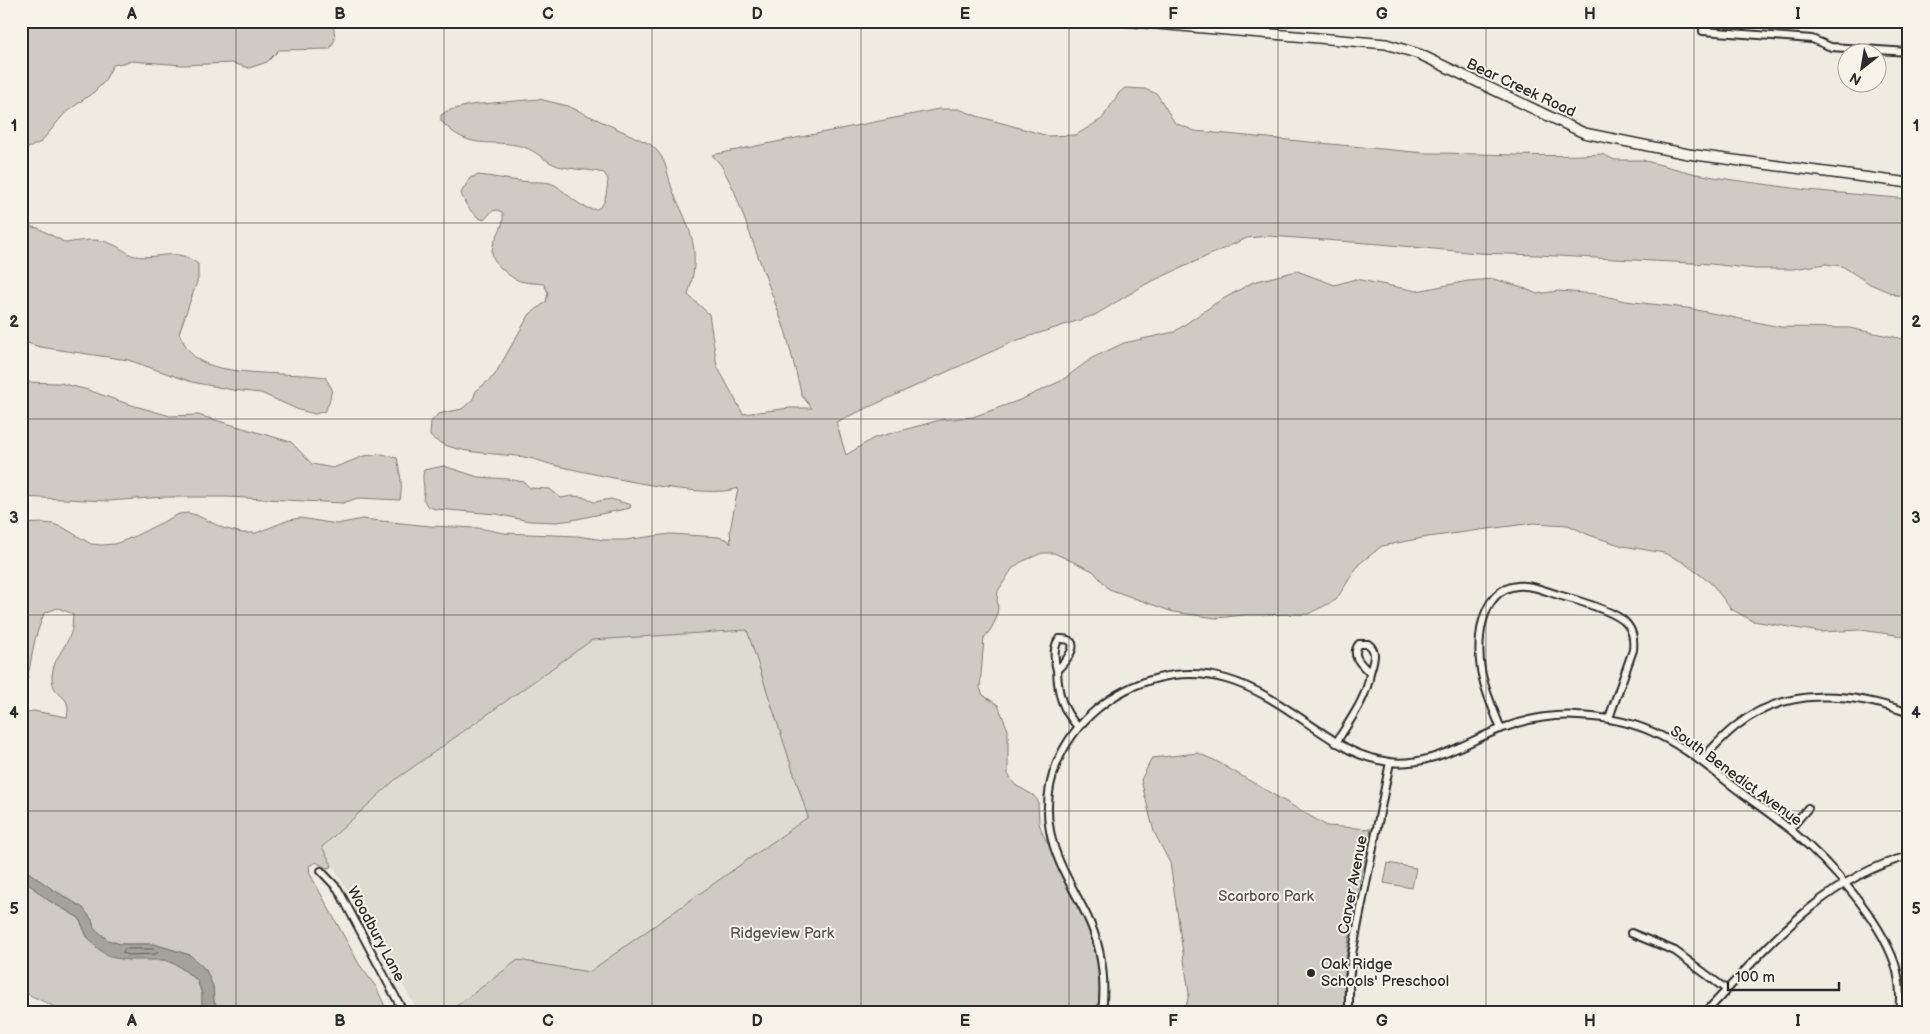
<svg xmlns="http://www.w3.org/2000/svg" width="1930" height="1034" font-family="'Balsamiq Sans',sans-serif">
<rect width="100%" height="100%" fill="#efebe0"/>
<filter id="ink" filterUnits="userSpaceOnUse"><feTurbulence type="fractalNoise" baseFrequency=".02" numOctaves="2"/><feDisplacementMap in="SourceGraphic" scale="10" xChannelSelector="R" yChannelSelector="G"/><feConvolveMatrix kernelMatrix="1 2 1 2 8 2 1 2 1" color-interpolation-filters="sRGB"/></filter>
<g filter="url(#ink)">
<!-- built -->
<path fill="#dedbd1" d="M748 630 808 817 589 972 518 960 447 1013H419L322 847 395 781 592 640Z"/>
<!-- green -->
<path fill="#cfcbc2" stroke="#7d7b76" d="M21 21H333L335 39 330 49 279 50 267 62 249 68 232 63 182 65 132 61 113 65 104 82 94 92 65 113 41 142 26 149 21 145Z
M1125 88 1145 89 1157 94 1175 123 1195 131 1424 153C1484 153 1543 158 1602 154L1615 160H1642L1696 174 1733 180 1807 190 1909 199V296L1896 295 1870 284 1842 266 1825 264 1793 269H1755L1711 264 1538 255 1478 253 1380 244 1269 236 1247 238 1146 284 1095 315 1015 341 836 422 846 455 874 438 940 420 973 417 1020 400 1061 381 1092 358 1124 343 1174 332 1216 303 1253 282 1297 271 1335 285 1355 279 1417 291 1468 281 1493 279 1519 286 1537 294 1558 291 1597 294 1625 301 1687 308 1780 327 1849 328 1909 340V637L1861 630 1820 632 1753 621 1731 609 1712 584 1683 562 1664 553 1623 546 1589 535 1568 525 1533 523 1428 537 1382 546 1359 564 1336 600 1308 614 1245 615 1216 618 1173 612 1109 589 1093 571 1054 553H1042L1021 562 1012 569 998 591 997 600 998 608 996 619 991 629 984 638 980 688 983 695 998 705 1008 730V774L1015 785 1033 795 1038 801 1039 823 1043 835 1054 854 1091 935 1099 971 1100 990 1098 1013H447L518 960 589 972 808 817 747 630 592 640 395 780 322 847 332 865 331 867 326 868 316 862 309 866 310 874 359 964 376 987 388 1013H224L214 1002 213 986 190 955 154 944H120L108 940 94 928 92 920 83 908 49 887 21 867V713L34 711 67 717C73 692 51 699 52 676 53 659 65 649 71 633 73 628 72 620 73 614L58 608 44 613 35 639 27 681 21 682V524L43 523 53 524 64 528 91 544 101 545 115 544 133 537 179 514 188 513 196 515 223 528 242 533H256L289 520 300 518 337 524 362 519 430 526 478 528 504 533 577 536 604 540H625L670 534 719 537 728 540 731 544 730 531 738 488C709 501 594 474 558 466 548 464 539 460 529 458 500 452 452 456 430 436L431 422 438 414 462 409 473 399 476 391 494 376 525 322 530 314 546 302 548 293 544 284C536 283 528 283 520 281 510 278 491 262 492 251 493 236 505 230 503 213L498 210 492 211 484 220C473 217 464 203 461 193L470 178 478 175C493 176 506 180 521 181 531 183 546 180 555 185 565 191 586 215 599 208 607 203 607 187 608 179L604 173C589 169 573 170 558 166 546 162 536 151 524 147 489 137 471 153 441 121V115L447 111 470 105 539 99 568 106 650 144C669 160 665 171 673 191 676 200 681 208 684 216 697 246 697 264 688 295L709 314 717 366 743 414 790 408H812L802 396 786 333 734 190 721 165 712 155 939 109H959L977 116 1048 136 1076 135 1102 119 1119 93Z
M21 225 38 228 66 243C84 240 101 237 118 247 124 250 129 255 135 256 160 260 175 246 198 264V279L179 333C184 343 188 351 196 358 220 377 294 372 325 377L332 389 329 403 325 411 315 414 299 410 261 393 233 390 192 382 128 360 40 347 21 341Z
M21 382 60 383 88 390 125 403 170 416 198 415 291 442 312 464 333 468 364 456 382 454 397 458C400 471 403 486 400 500L358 498 343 503 227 497H164L108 501 21 497Z
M444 466 478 477 508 479 524 482 530 488 550 489 561 498 571 496 583 497 594 502 611 499 631 505 630 508 572 520 557 522 529 521 496 514 436 509 428 507 423 499C426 489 421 479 424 470Z
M1198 753 1216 761 1327 826 1371 829C1360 887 1340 953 1345 1013H1186V1007L1189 994 1170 863 1154 832 1141 780 1152 758Z
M1388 863 1416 868 1412 888 1384 883Z
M21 878 48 900 79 918 87 937 149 959 165 960 177 965 197 980 202 994V1004L208 1013H68L21 991Z"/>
<!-- water -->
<path fill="#a4a29a" stroke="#74726e" d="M21 867 49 887 83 908 92 920 94 928 108 940 120 944H154L190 955 206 970 213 986 214 1002 224 1013H208L202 1004V994L197 980 177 965 165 960H128L109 957 96 947 87 936 79 918 48 900 21 878Z"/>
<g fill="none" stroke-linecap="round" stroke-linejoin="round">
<!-- shore -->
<path stroke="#5b5b57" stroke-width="1" d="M125 949H153L158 952 156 954 129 955 123 953Z"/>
<defs>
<path id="minor" d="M1703 21V31L1812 39 1831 47 1909 52
M1256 33 1257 21
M1059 639C1087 638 1064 663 1057 670 1054 661 1053 647 1059 639Z
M1057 670C1058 695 1062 709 1078 727
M1501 729C1495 713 1487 696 1483 679 1475 649 1478 590 1517 586 1530 584 1546 591 1558 595 1574 599 1614 611 1625 622 1633 630 1634 639 1633 650L1609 718
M1336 743C1349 721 1367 699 1370 673 1372 663 1379 652 1368 644H1359C1350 656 1362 665 1370 673
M1700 761C1712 749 1723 736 1736 726 1786 686 1852 692 1909 713
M1790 829 1808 808
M321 871 338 889 404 1013
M1631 933 1675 951 1727 990
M1102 1013C1106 979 1101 944 1086 914 1073 888 1055 860 1050 831 1032 734 1135 653 1226 679 1272 692 1308 727 1350 750 1362 756 1376 760 1389 762 1430 767 1464 743 1500 729 1524 720 1551 714 1578 716 1606 717 1636 723 1661 736 1689 750 1713 771 1738 790 1756 804 1775 817 1792 831 1830 863 1879 917 1895 964 1900 980 1901 997 1899 1013
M1349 1013V981L1352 954 1390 762
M1705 1013C1764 951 1822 878 1909 856"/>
<path id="tertiary" d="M1123 21 1386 44 1419 54 1584 133 1688 154 1909 183"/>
</defs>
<!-- minor casing -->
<use href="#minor" stroke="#2b2b2b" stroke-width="10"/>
<!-- tertiary casing -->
<use href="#tertiary" stroke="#2b2b2b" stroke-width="12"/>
<!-- minor -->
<use href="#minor" stroke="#f7f3e8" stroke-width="6"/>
<!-- tertiary -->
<use href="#tertiary" stroke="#f7f3e8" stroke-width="9"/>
</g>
</g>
<!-- grid -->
<path fill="none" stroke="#2b2b2b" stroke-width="1" stroke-opacity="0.55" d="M236 21V1013M444 21V1013M652 21V1013M861 21V1013M1069 21V1013M1278 21V1013M1486 21V1013M1694 21V1013M21 223H1909M21 419H1909M21 615H1909M21 811H1909"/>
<!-- markers -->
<circle fill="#2b2b2b" stroke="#f7f3e8" stroke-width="2" cx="1311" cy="973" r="5"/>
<g text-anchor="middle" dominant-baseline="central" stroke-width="4" stroke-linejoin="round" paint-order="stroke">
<!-- street labels -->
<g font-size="15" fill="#2b2b2b" stroke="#f7f3e8">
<text transform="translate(1521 88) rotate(25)">Bear Creek Road</text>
<text transform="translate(1736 776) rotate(36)">South Benedict Avenue</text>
<text transform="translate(1353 885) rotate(-79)">Carver Avenue</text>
<text transform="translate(376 934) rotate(62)">Woodbury Lane</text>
</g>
<!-- park labels -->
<g font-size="15" fill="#545351" stroke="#f7f3e8">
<text x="1266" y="896">Scarboro Park</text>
<text x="782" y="933">Ridgeview Park</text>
</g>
<!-- poi labels -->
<g font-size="15" fill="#2b2b2b" stroke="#f7f3e8" text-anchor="start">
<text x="1321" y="964">Oak Ridge<tspan x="1321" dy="17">Schools' Preschool</tspan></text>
</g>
</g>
<!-- margin -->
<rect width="1930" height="1034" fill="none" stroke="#f7f3e8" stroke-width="55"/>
<!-- north arrow -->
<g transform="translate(1862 68) rotate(211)"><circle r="24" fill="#f7f3e8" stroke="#a5a39c"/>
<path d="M0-4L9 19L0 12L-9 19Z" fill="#2b2b2b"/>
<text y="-8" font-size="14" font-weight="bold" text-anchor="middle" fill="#2b2b2b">N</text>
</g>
<!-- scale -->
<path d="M1728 982v8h111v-8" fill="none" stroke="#2b2b2b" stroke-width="2.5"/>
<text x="1735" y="982" font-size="15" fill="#2b2b2b" stroke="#f7f3e8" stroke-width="4" paint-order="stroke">100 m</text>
<rect x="28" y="28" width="1874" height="978" fill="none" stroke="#2b2b2b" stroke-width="2"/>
<g font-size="16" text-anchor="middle" font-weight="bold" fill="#2b2b2b">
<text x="132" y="19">A</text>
<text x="340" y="19">B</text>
<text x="548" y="19">C</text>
<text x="757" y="19">D</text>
<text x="965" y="19">E</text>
<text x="1173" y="19">F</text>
<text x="1382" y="19">G</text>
<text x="1590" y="19">H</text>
<text x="1798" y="19">I</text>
<text x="14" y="131">1</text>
<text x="1916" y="131">1</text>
<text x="14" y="327">2</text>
<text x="1916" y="327">2</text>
<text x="14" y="523">3</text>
<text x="1916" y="523">3</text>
<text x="14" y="718">4</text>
<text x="1916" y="718">4</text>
<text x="14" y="914">5</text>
<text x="1916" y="914">5</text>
<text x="132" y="1026">A</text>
<text x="340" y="1026">B</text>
<text x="548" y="1026">C</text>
<text x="757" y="1026">D</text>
<text x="965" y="1026">E</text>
<text x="1173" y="1026">F</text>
<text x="1382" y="1026">G</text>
<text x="1590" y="1026">H</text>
<text x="1798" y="1026">I</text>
</g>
</svg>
